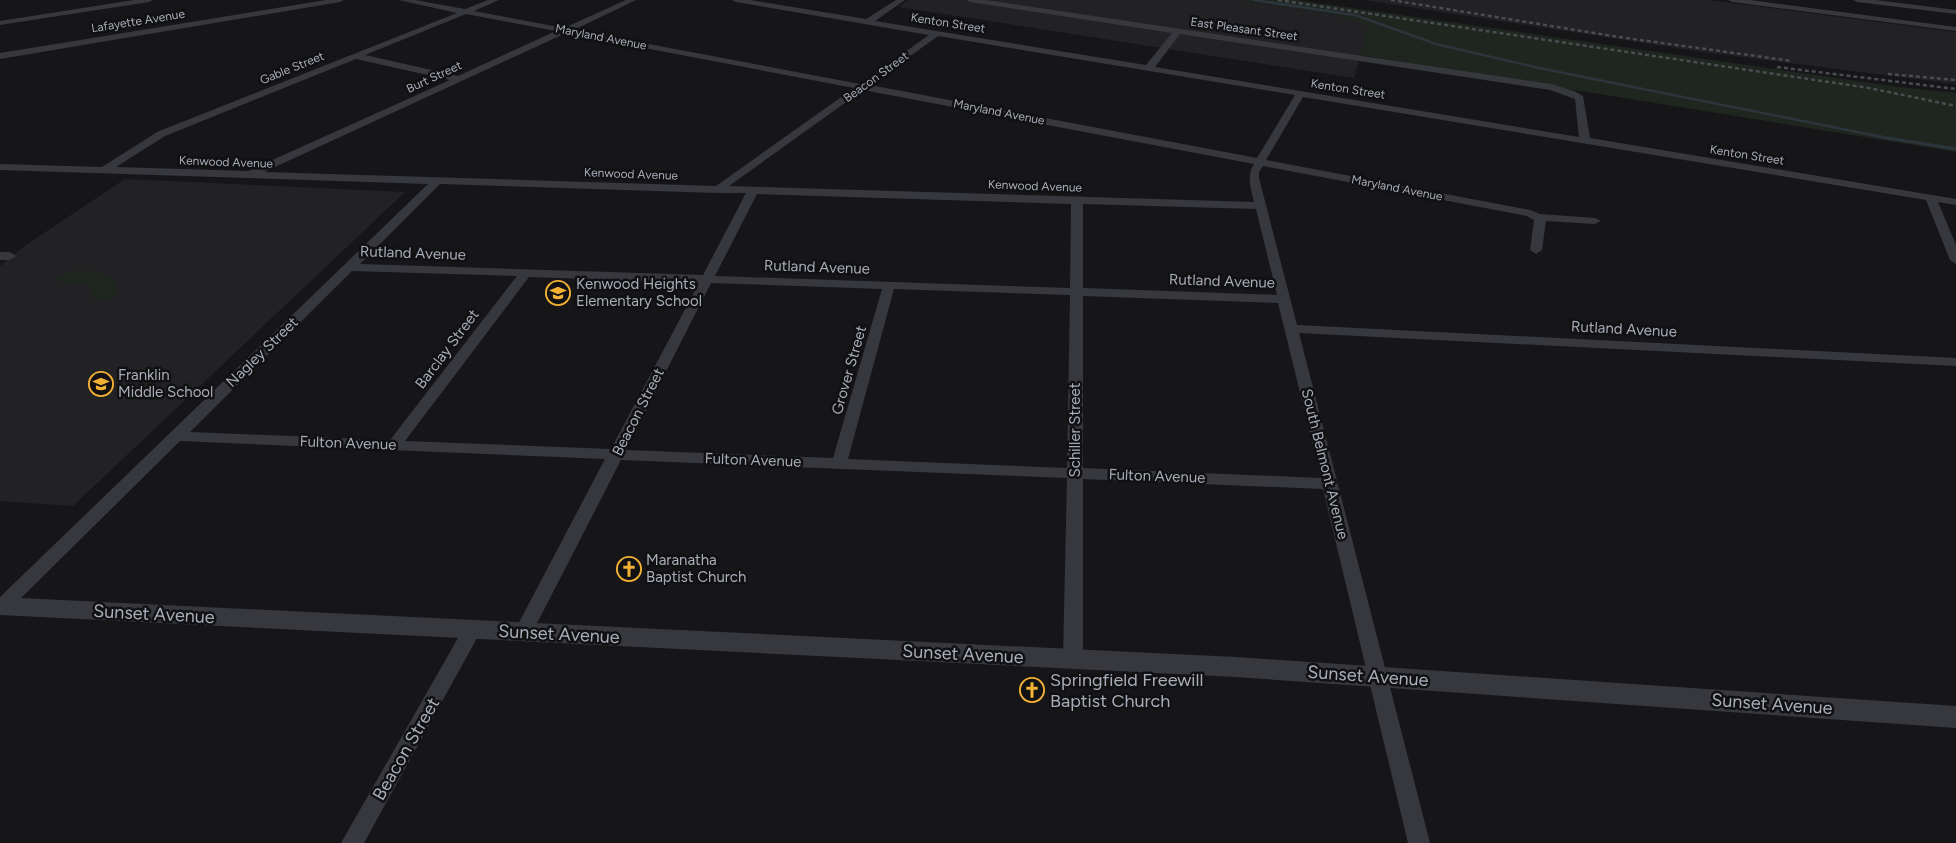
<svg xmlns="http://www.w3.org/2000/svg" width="1956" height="843" font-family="Figtree,sans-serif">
<rect width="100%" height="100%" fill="#161618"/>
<!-- built -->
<path fill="#222225" d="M908 0H1237L1337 15 1369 26 1354 78 899 7Z
M1364 0H1708L1956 32V84L1696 51Z
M125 179 405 192 73 506 0 501V266L23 247Z"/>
<!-- green -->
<path fill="#1e261f" d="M1237 0H1297L1892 86 1956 93V152L1360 55 1368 26 1337 15Z
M84 270 110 275 119 294 109 299 98 301 92 296 88 282 72 285 69 283 56 281 55 278 66 273Z"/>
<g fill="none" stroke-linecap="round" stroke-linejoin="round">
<!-- stream-far1 -->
<path stroke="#2c353c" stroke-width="2.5" d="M1254 0 1355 15 1436 44 1539 68 1882 137"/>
<!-- stream -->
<path stroke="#2c353c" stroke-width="3" d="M1875 136 1956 149"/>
<!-- minor -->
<path fill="#37383d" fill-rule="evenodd" d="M134 0H153L149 2 0 25V21Z
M326 0H344L340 2 0 59V53Z
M399 0H415L465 9 488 0H499L474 11 564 28 626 0H636L574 30 860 84 929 35 736 2 732 0H750L866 19 896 0H905L875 21 1146 65 1172 33 970 2 966 0H986L1551 84 1574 91 1583 96 1590 138 1956 199V205L1938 202 1956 245V264L1950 260 1926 200 1303 97 1266 160 1530 210 1540 214 1595 218 1601 221 1595 224 1546 221 1542 250 1536 254 1530 250 1534 220 1527 216 1263 166 1259 172V178L1297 325 1956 358V366L1299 333 1430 843H1408L1323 489 1083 479V659L1080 664 1073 667 1066 664 1063 659 1067 478 621 460 530 637 523 639 516 637 514 632 605 459 180 441 8 611 0 612V597L428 184 0 170V164L102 167 157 132 457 13ZM466 14 556 31 458 76 365 55ZM566 33 854 88 716 186 264 172ZM1180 34 1550 90 1575 99 1579 137 1155 67ZM938 36 1295 95 1257 158 870 85ZM356 59 450 80 248 171 116 167 165 136ZM863 90 1254 164C1246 177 1251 188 1254 202L729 186ZM440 184 717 193H746L703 275 360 264ZM757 194 1071 204 1070 288 715 276ZM1083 204 1256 209 1277 295 1083 288ZM352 271 517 276 390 440 190 432ZM529 277 699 283 611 449 405 441ZM711 283 882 289 833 458 626 450ZM894 289 1070 295 1067 468 848 459ZM1083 296 1278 303 1321 478 1083 468Z
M1728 0H1750L1956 27V31L1732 2Z
M1853 0H1876L1956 10V14L1857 2Z
M0 252H10L16 256 10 260H0Z
M473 622 480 624 482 629 364 843H341L466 624Z"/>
<!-- tertiary -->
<path fill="#37383d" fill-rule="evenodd" d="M0 597 1236 657 1956 706V728L1236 677 0 615Z"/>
<!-- rail -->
<path stroke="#4a4c52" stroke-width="2.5" stroke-dasharray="4 3" stroke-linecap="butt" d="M1278 0 1869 88 1956 106
M1391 0 1619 37 1792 61
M1777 67 1956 89
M1888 74 1956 80"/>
</g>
<!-- icons -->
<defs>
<symbol id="school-ring" viewBox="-11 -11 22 22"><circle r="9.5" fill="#111113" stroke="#f2b134" stroke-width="1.5"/><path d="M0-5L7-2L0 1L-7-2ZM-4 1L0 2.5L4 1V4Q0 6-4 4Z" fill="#f2b134"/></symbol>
<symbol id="church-ring" viewBox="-11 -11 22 22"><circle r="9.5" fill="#111113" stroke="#f2b134" stroke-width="1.5"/><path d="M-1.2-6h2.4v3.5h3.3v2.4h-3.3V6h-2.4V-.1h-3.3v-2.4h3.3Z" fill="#f2b134"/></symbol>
</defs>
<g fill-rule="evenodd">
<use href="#school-ring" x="544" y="279" width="28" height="28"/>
<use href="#school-ring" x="87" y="370" width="28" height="28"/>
<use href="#church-ring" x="615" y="555" width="28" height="28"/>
<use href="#church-ring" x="1018" y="676" width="28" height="28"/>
</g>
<g text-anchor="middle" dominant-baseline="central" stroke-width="5" stroke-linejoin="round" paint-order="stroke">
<!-- far-street labels -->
<g font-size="12" fill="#a8adb8" stroke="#111113">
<text transform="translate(138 21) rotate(-9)">Lafayette Avenue</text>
<text transform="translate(948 23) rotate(9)">Kenton Street</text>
<text transform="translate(1244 29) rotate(8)">East Pleasant Street</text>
<text transform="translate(601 37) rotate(11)">Maryland Avenue</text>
<text transform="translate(292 68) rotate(-22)">Gable Street</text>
<text transform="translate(434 77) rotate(-25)">Burt Street</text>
<text transform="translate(876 77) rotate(-36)">Beacon Street</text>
<text transform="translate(1348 89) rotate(9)">Kenton Street</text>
<text transform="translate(999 112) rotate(11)">Maryland Avenue</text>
<text transform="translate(1747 155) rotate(9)">Kenton Street</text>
<text transform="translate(226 162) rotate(2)">Kenwood Avenue</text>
<text transform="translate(631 174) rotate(2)">Kenwood Avenue</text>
<text transform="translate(1035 186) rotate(2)">Kenwood Avenue</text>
<text transform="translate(1397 188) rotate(11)">Maryland Avenue</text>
</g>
<!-- street labels -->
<g font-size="15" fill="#a8adb8" stroke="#111113">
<text transform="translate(413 253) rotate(2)">Rutland Avenue</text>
<text transform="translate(817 267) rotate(2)">Rutland Avenue</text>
<text transform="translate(1222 281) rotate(2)">Rutland Avenue</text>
<text transform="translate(1624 329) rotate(3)">Rutland Avenue</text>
<text transform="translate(447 349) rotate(-53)">Barclay Street</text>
<text transform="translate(262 352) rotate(-44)">Nagley Street</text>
<text transform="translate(849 370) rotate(-74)">Grover Street</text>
<text transform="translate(638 412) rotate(-63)">Beacon Street</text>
<text transform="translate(1075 430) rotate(-90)">Schiller Street</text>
<text transform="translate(348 443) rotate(2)">Fulton Avenue</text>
<text transform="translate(753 460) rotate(2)">Fulton Avenue</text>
<text transform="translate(1325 464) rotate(76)">South Belmont Avenue</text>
<text transform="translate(1157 476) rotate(2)">Fulton Avenue</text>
</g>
<!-- poi labels -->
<g font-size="15" fill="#a8adb8" stroke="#111113" text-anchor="start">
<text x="576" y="284">Kenwood Heights<tspan x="576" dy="17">Elementary School</tspan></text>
<text x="118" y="375">Franklin<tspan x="118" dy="17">Middle School</tspan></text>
<text x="646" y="560">Maranatha<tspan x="646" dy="17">Baptist Church</tspan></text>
</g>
<!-- near-street labels -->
<g font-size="18" fill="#a8adb8" stroke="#111113">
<text transform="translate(154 614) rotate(3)">Sunset Avenue</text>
<text transform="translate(559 634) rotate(3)">Sunset Avenue</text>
<text transform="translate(963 654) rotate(3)">Sunset Avenue</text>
<text transform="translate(1368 676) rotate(4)">Sunset Avenue</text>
<text transform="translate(1772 704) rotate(4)">Sunset Avenue</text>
<text transform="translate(406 749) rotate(-60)">Beacon Street</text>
</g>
<!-- near-poi labels -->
<g font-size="18" fill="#a8adb8" stroke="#111113" text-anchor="start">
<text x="1050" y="680">Springfield Freewill<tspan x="1050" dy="21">Baptist Church</tspan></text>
</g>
</g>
</svg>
